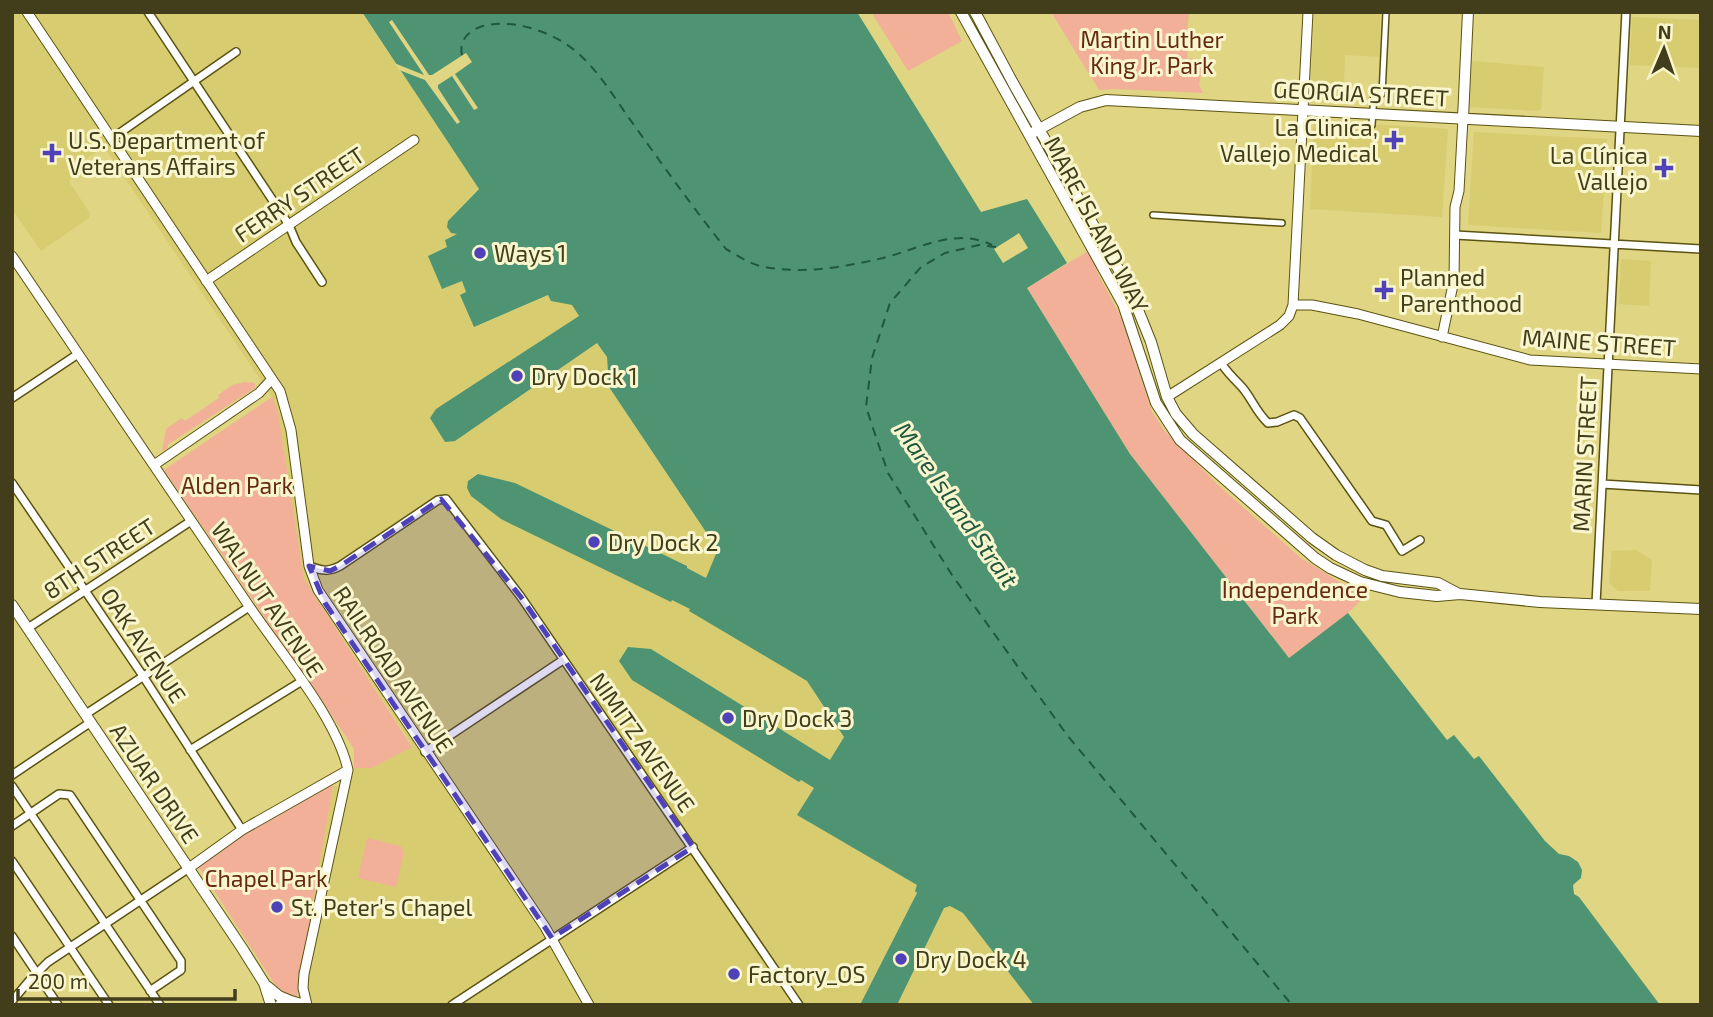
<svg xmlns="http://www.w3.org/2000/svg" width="1713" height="1017" font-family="'Exo 2',sans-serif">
<rect width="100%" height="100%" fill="#dfd583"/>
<!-- built -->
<path fill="#d7cc70" d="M12 12H361L479 187 448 221 463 232 480 325 549 295 551 301 572 305 595 344 597 342 607 357 609 387 714 544 716 554 714 562 690 611 807 681 844 737 830 760 823 757 814 788 798 815 917 885 915 898 942 912 945 907 950 905 963 913 1034 1005H314L309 998 297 996 333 786 349 788 354 768H372L413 746 304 579 278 412 272 397 104 147 74 166 69 182 90 213 89 218 41 251 14 212 12 213Z
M1314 12H1380V57L1345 55 1343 104 1314 102 1313 98 1310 99Z
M1632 17 1701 20V68L1630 65Z
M1472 61 1544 67 1541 109 1538 111 1470 107Z
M1314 120 1448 129 1442 217 1310 209Z
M1474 132 1607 139 1601 233 1468 225Z
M1621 259 1651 261 1649 306 1619 304Z
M1636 550 1652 560 1650 591H1618L1609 583 1612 551Z"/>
<!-- green -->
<path fill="#f1b097" d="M871 12H948L962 41 908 71Z
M1051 12H1189L1186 46H1188L1187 58 1194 59V63L1203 64 1211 75 1201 74 1199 85 1203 93 1115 89 1099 90Z
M1090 250 1098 274 1122 319 1152 412 1165 431 1218 485 1301 558 1343 584 1369 593 1348 613 1289 658 1130 454 1027 288Z
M244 382 255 383V388L167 445 168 448 162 451 166 429 182 418 185 421 219 398 218 395 232 385Z
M272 397 278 412 304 579 412 747 372 768H354V749L347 738 164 470Z
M327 784 333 786 297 996H288L279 991 197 864 228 842Z
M367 838 401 846 404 852 396 887 358 878Z"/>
<!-- water -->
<path fill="#4e9473" d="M362 12H857L981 212 1027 199 1067 263 1027 288 1130 454 1289 658 1348 613 1447 740 1454 735 1474 759 1479 756 1545 841 1559 854 1569 856 1578 862 1582 870 1581 878 1573 885 1574 894 1579 897 1660 1005H1034L963 913 950 906 944 908 897 1005H860L917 893 915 891 917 885 797 815 814 788 801 780 799 782 632 680 619 661 628 647 651 649 830 760 844 737 807 681 689 611 690 609 672 600 671 602 501 519 471 496 467 488 468 481 478 474 515 483 687 566V568L706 578 716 554 714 544 609 387 607 357 597 343 455 441 445 442 430 418 436 409 579 316 572 305 551 301 548 295 474 327 460 295 466 292 462 281 442 289 428 256 447 247 445 240 457 234 451 233 447 227 448 221 479 189Z"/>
<!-- pier -->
<path fill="#dfd583" d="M392 20 429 75H432L466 53 472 62 455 74 478 108 474 110 452 76 438 85V88L460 122 457 124 425 80 399 70 394 63 424 75 389 22Z
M1019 233 1028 248 1003 263 994 249Z"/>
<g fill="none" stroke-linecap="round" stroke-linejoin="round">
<!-- ferry -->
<path stroke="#20573f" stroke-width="2" stroke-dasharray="9 7" stroke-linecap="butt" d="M462 55C459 41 467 32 480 27 507 18 543 29 566 44 595 63 614 98 634 125 664 167 694 209 726 249 737 255 748 263 760 266 799 275 845 267 883 258 919 249 955 227 992 245
M996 247 979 245 945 253 921 267 890 303 872 358 866 407 888 473 952 575 1067 735 1292 1005"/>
<defs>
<path id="pedestrian" d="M1372 125 1374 94H1382L1386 12
M1153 215 1282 223"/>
<path id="minor" d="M148 12 289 225 296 242 322 282
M111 139 236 52
M1455 235 1701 249
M1221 363C1227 372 1233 378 1240 385 1251 396 1255 411 1268 423L1277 422 1294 415 1300 418 1372 521 1386 525 1402 551 1420 540
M12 398 78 354
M12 483 143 676 242 830
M1602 484 1701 490
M309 566C322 571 328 572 340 566L438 500 446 499 521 597 799 1005
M1596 604 1626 12
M28 628 191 521
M86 714 249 607
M190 750 302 681
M425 752 563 660
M12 775 91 722
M12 786 160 1005
M12 826 59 794 70 795 181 961V970L150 991
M12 861 109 1005
M12 936 58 1005
M12 1001 29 981 48 962 189 868
M452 1005 693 847"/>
<path id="tertiary" d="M27 12 280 391 291 430 309 566 318 590 545 927 589 1005
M12 256C90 372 168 488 247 603 278 650 336 716 348 770L304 974 303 988 307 1005
M206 281 414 140
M1293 305H1312L1358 314 1530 360 1701 369
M1442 337 1454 280 1455 207 1459 191 1463 118
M1167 397 1280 325 1289 316 1293 305 1308 12
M154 465 259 393 272 379
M189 868 242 830 348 770"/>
<path id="secondary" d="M961 12 1123 304 1156 403 1180 440 1315 558 1330 568 1360 582 1400 592 1437 596 1460 594 1540 602 1701 609
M975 12 1013 83 1130 290 1151 342 1167 397 1176 414 1193 434 1312 538 1336 555 1365 570 1382 576 1438 583 1459 594
M1463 118 1468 12
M1034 132 1080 107 1106 100 1701 131
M12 605 242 948 264 983 271 1005
M267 986 279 996 291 1001
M280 1005 291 1001 305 1005"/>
</defs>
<!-- pedestrian casing -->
<use href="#pedestrian" stroke="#5b5311" stroke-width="8"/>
<!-- minor casing -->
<use href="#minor" stroke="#5b5311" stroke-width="10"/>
<!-- tertiary casing -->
<use href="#tertiary" stroke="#5b5311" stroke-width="11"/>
<!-- secondary casing -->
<use href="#secondary" stroke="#5b5311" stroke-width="12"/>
<!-- pedestrian -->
<use href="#pedestrian" stroke="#fff" stroke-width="5"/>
<!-- minor -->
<use href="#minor" stroke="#fff" stroke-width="7"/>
<!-- tertiary -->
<use href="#tertiary" stroke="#fff" stroke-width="9"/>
<!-- secondary -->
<use href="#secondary" stroke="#fff" stroke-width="10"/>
</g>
<!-- marked area -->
<path fill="#4f42b9" fill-opacity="0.2" stroke="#4f42b9" stroke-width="5" stroke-dasharray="14 9" stroke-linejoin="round" d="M441 499 521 597 693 847 552 938 325 603 309 566 330 571 340 566Z"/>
<!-- markers -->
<g fill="#4f42b9" stroke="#f9f5cd" stroke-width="2.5">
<path d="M1390.5 129.5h7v7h7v7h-7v7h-7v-7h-7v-7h7z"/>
<path d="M48.5 142.5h7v7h7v7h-7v7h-7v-7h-7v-7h7z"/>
<path d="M1660.5 157.5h7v7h7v7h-7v7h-7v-7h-7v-7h7z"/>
<circle cx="480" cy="253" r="7"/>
<path d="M1380.5 279.5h7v7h7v7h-7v7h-7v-7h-7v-7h7z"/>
<circle cx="517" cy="376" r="7"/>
<circle cx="594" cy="542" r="7"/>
<circle cx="728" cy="718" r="7"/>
<circle cx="277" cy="907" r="7"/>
<circle cx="901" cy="959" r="7"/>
<circle cx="734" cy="974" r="7"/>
</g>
<g text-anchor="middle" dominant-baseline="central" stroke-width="6" stroke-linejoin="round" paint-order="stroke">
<!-- park labels -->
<g font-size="23" fill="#662a10" stroke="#f9f5cd">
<text x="1152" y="39">Martin Luther<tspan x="1152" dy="26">King Jr. Park</tspan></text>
<text x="237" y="485">Alden Park</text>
<text x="1295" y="589">Independence<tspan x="1295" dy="26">Park</tspan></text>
<text x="266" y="878">Chapel Park</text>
</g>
<!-- street labels -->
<g font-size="23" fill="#423e1b" stroke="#f9f5cd">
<text transform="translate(1361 93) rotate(3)">GEORGIA STREET</text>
<text transform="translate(299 194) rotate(-34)">FERRY STREET</text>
<text transform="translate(1097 224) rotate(62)">MARE ISLAND WAY</text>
<text transform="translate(1599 342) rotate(4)">MAINE STREET</text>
<text transform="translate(1584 454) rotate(-87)">MARIN STREET</text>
<text transform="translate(99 558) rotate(-33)">8TH STREET</text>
<text transform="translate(268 599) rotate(56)">WALNUT AVENUE</text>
<text transform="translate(144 645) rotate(56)">OAK AVENUE</text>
<text transform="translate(394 669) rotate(56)">RAILROAD AVENUE</text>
<text transform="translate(643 742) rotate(55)">NIMITZ AVENUE</text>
<text transform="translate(155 783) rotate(56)">AZUAR DRIVE</text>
</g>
<!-- poi labels -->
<g font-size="23" fill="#423e1b" stroke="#f9f5cd" text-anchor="start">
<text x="1378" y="127" text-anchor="end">La Clinica,<tspan x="1378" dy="26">Vallejo Medical</tspan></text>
<text x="68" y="140">U.S. Department of<tspan x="68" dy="26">Veterans Affairs</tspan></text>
<text x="1648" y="155" text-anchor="end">La Clínica<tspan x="1648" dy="26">Vallejo</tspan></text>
<text x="494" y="253">Ways 1</text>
<text x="1400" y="277">Planned<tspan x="1400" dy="26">Parenthood</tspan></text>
<text x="531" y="376">Dry Dock 1</text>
<text x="608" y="542">Dry Dock 2</text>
<text x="742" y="718">Dry Dock 3</text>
<text x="291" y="907">St. Peter's Chapel</text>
<text x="915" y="959">Dry Dock 4</text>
<text x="748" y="974">Factory_OS</text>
</g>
<!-- water labels -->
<g font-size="24" font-style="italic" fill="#20573f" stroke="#f9f5cd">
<text transform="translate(957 504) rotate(55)">Mare Island Strait</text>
</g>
</g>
<!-- border -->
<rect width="1713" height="1017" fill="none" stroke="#423e1b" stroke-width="28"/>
<!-- north arrow -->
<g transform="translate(1664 49) rotate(2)" stroke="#f9f5cd" stroke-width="5" paint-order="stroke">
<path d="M0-5L12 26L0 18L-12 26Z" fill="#423e1b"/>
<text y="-10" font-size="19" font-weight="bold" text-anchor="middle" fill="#423e1b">N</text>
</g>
<!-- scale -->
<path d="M18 989v10h217v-10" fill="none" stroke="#423e1b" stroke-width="3.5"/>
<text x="28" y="989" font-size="21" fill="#423e1b" stroke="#f9f5cd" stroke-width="5" paint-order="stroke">200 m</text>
</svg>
